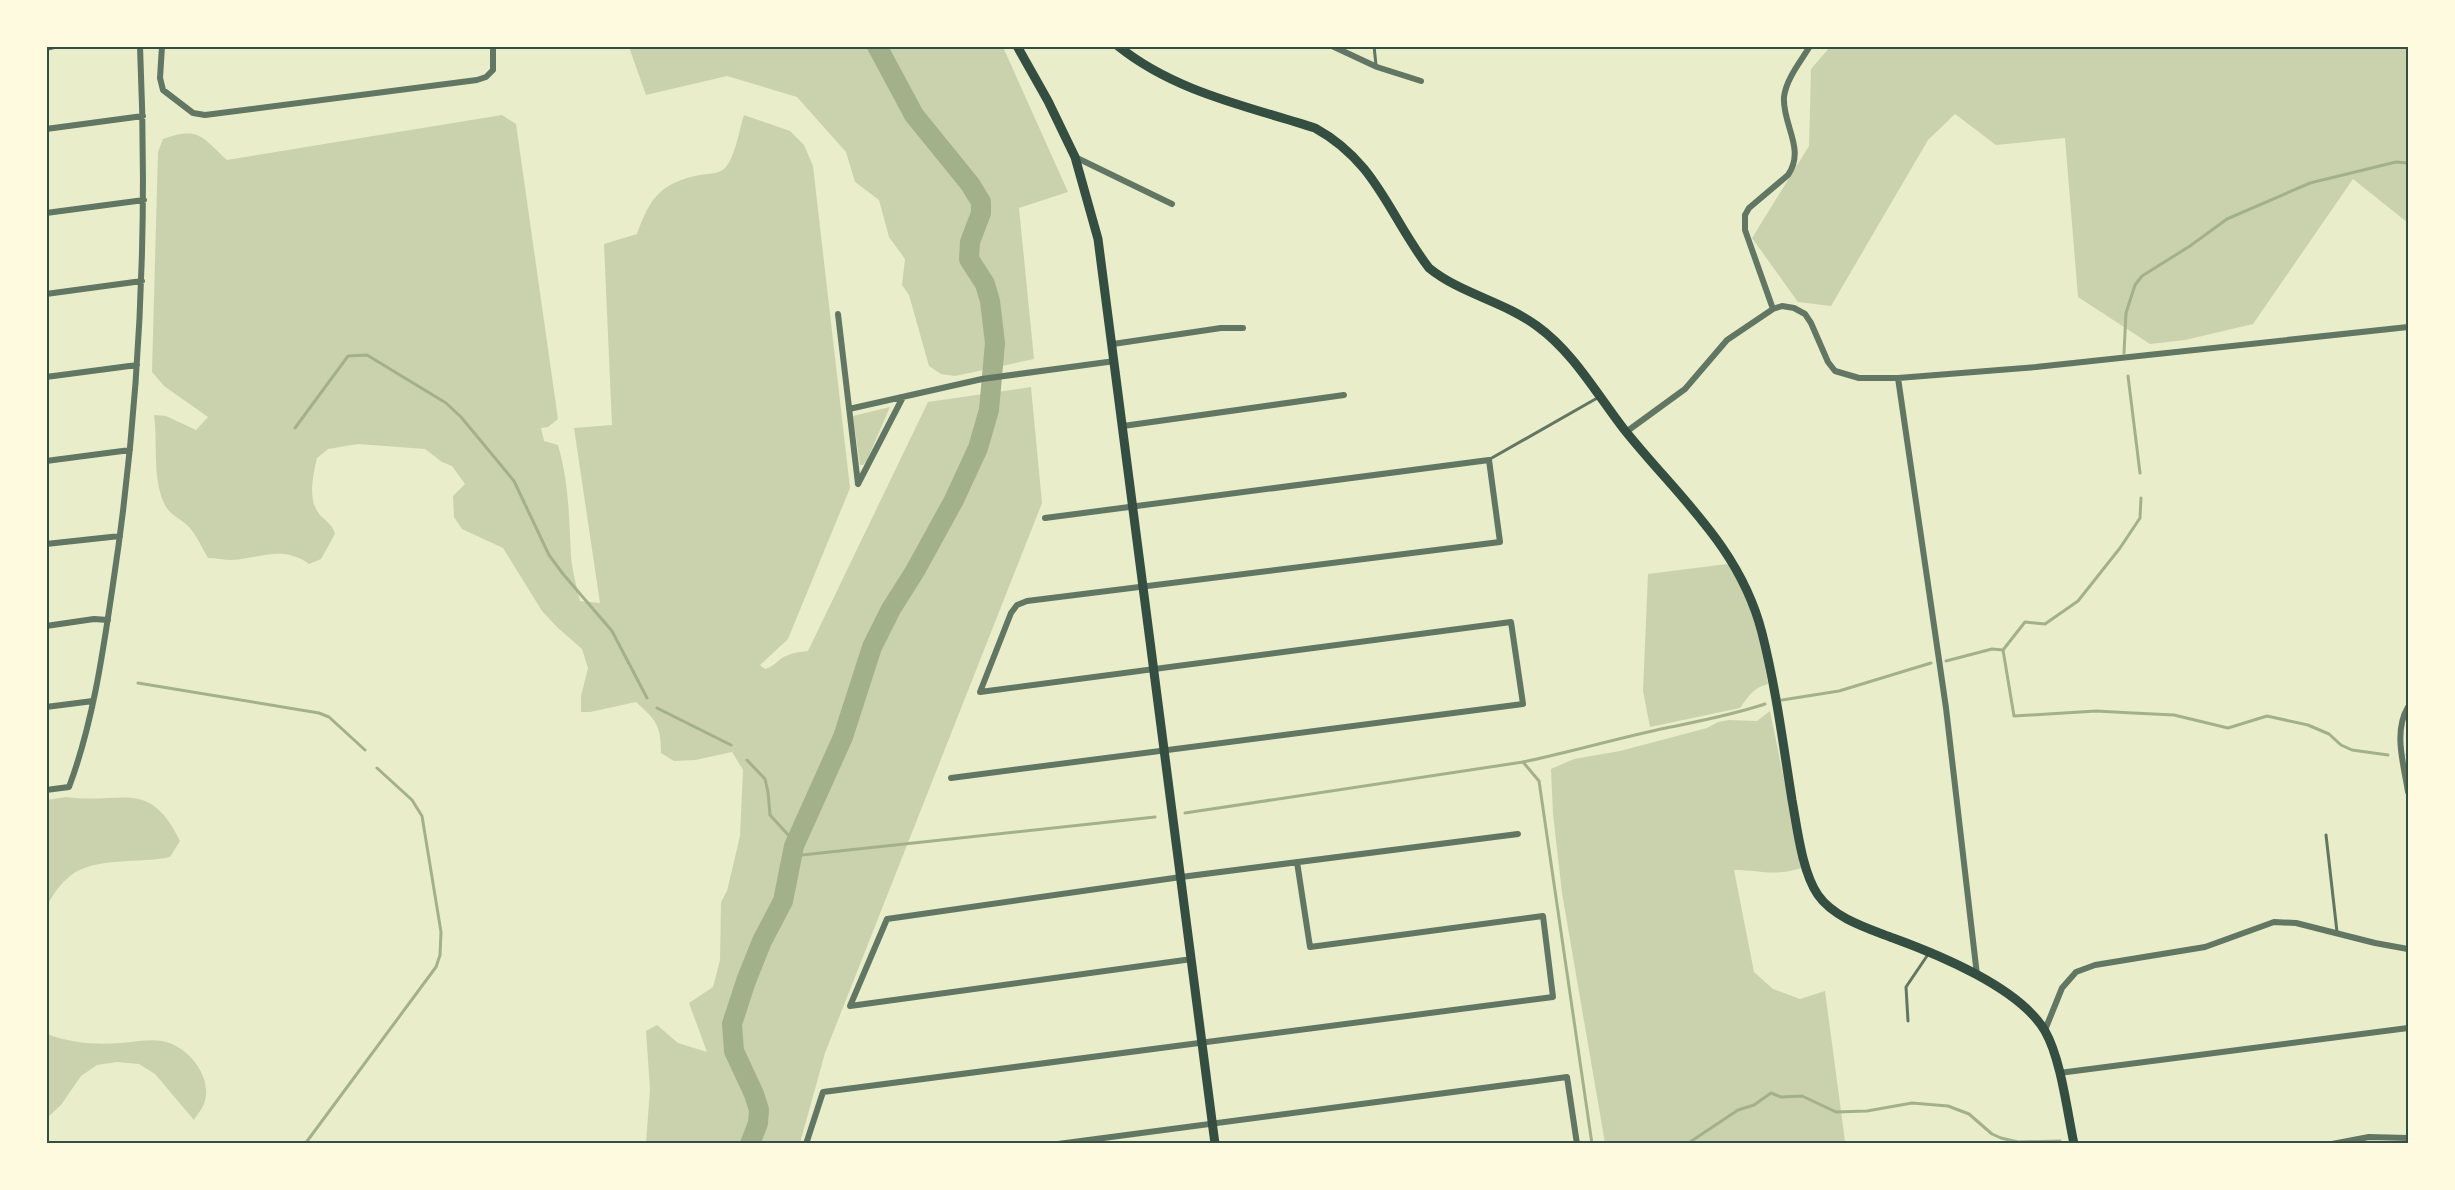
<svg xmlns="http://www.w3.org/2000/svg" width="2455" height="1190" font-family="Signika,sans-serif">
<rect width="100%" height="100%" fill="#e9edc9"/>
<!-- green -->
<path fill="#cad2ad" d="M629 47H1003L1068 192 1019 208 1034 359 955 376 941 374 929 366 909 295 902 285 905 259 889 237 879 200 855 182 846 152 797 97 727 76 646 95Z
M1830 47H2408V223L2353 179 2253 324 2185 340 2150 344 2078 297 2065 138 1996 145 1955 114 1928 140 1831 306 1798 302 1752 238 1809 146 1811 69Z
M502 115 516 124 558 419 548 427 541 428 544 441 558 445C569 483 569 517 571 556 572 571 577 587 580 601L600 603 574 428 612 425 604 244 637 234C650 198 660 183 700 175 709 173 719 175 726 167 736 154 739 130 744 115L790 131 804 145 813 166 850 488 788 639 760 665 765 669C773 667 776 662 782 658 791 653 799 652 808 651L928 402 1031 387 1042 503 825 1053 800 1143H646L650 1089 646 1031 657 1025 678 1043 707 1052 689 1003 713 987 720 960 721 902 727 891 740 836 743 770 732 752 695 760 674 761 661 753C661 725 656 720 636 702L590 712H581V696L588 668 582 649 557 627 542 611 503 548 462 529 454 517 453 496 465 484 452 466 442 462 425 449 358 444 328 449 317 458C313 476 307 500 320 515 327 522 332 524 335 534L321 559 309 564C283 545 261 558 232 560 224 560 216 558 208 558 202 548 196 534 188 526 180 518 169 515 164 503 152 476 158 444 154 415L166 416 196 430 208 417 164 386 152 372 158 152 163 139C199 126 202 137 227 160Z
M890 407 867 460 863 465H860L853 416Z
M1727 564C1752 600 1761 642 1768 684 1754 687 1748 697 1740 708L1650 727 1643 691 1648 574Z
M1770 711 1802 868C1772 877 1762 870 1734 870L1754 972 1773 989 1800 999 1825 991 1845 1141 1834 1144 1605 1143 1562 893 1553 814 1551 769 1574 759 1620 751 1707 728 1718 722 1729 720 1757 721Z
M66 797C122 805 149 777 180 841L170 857C140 864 95 856 70 876 60 884 53 895 47 905V800Z
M47 1034C71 1043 95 1045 120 1043 134 1042 149 1039 162 1041 188 1045 214 1078 204 1104 202 1109 197 1115 194 1120L155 1074 139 1064 117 1062 97 1065 81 1076 61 1105 47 1118Z"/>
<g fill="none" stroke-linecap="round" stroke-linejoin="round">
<!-- stream -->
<path stroke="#a3b18a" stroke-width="3" d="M2124 353 2126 313 2135 285 2142 276 2190 246 2227 219 2310 183 2396 162 2408 163
M2128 376 2140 473
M295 428 348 356 367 355 446 403 461 417 514 481 549 555 563 574 612 631 647 698
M2003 650 2014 716 2096 711 2133 713 2174 715 2228 728 2267 716 2308 725 2329 734 2341 745 2352 750 2388 755
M2003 650 2025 622 2045 624 2078 601 2120 548 2140 518 2141 498
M1946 661 1992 649 2003 650
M138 683 319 713 329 717 365 750
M1782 700 1839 691 1931 663
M657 708 731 745
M2407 755H2408
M747 760 765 779 768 792 770 815 791 838 794 846
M1523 762 1539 781 1592 1144
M1185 813 1523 762C1571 752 1618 738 1666 728 1700 721 1732 715 1765 704
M791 861 802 855 1155 817
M305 1144 436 967 440 955 441 932 422 816 412 800 377 768
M1687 1144 1738 1110 1754 1105 1771 1093 1781 1097 1802 1096 1836 1112 1867 1111 1912 1103 1948 1106 1969 1114 1992 1134 2001 1138 2018 1142 2060 1141"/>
<!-- river -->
<path stroke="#a3b18a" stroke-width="20" d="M750 1144 758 1123 759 1110 754 1094 734 1051 732 1024 746 981 762 941 783 901 794 846 843 737 872 647 891 609 915 571 954 500 978 448 989 410 995 343 990 301 985 284 969 259 970 242 981 213V202L970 184 914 115 877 46"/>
<!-- service -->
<path stroke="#617663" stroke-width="3" d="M1374 46 1376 65
M1490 459 1599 397
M2326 835 2337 932
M1908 1021 1906 987 1929 953"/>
<!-- minor -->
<path stroke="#617663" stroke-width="6" d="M162 46 160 78 163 90 193 113 205 115 477 80 486 77 493 70V46
M1332 46 1377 67 1421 81
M46 48 54 46
M46 129 143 116
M1075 157 1172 204
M46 213 144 200
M46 294 142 281
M1773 309 1745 230V215L1749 208 1788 175C1806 149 1782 124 1784 97 1786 79 1801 61 1810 46
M838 314 858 484
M1113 344 1221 328H1243
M46 377 137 365
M1898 378 1946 708 1977 975
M849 409 982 379 1115 361
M1123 426 1344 395
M1626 432 1685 389 1727 340 1773 309 1782 306 1794 308 1805 314 1811 323 1828 362 1835 371 1859 378H1898L2036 367 2408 327
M46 461 130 450
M858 484 903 397
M46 544 120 536
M46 626 94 619 108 620
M46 707 93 701
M2408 707C2393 732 2404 765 2408 792
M951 778 1523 704 1511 622 980 692 1011 613 1017 605 1027 601 1500 542 1489 460 1045 518
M46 790 69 787C93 723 103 652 113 584 140 406 148 226 140 46
M1192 959 850 1006 887 919 1181 877 1518 834
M2045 1030 2062 988 2076 972 2095 965 2205 947 2274 922 2296 923 2375 943 2408 949
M2059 1073 2408 1028
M806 1144 823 1092 1553 997 1543 916 1310 947 1297 862
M1058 1144 1567 1077 1577 1144
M2332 1144 2369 1137 2408 1138"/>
<!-- secondary -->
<path stroke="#344e41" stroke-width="9" d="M1017 46 1048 101 1075 157 1098 239 1215 1144
M1118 46C1175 92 1247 106 1315 128 1377 162 1389 216 1429 268 1461 294 1503 301 1537 326 1573 352 1596 393 1623 428 1676 495 1740 546 1762 633 1776 688 1783 744 1792 800 1797 827 1802 872 1818 895 1834 918 1867 928 1893 938 1937 954 2020 988 2045 1031 2061 1059 2067 1111 2074 1144"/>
</g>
<!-- border -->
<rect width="2455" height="1190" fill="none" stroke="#fefae0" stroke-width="96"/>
<rect x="48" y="48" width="2359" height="1094" fill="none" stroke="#344e41" stroke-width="2"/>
</svg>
